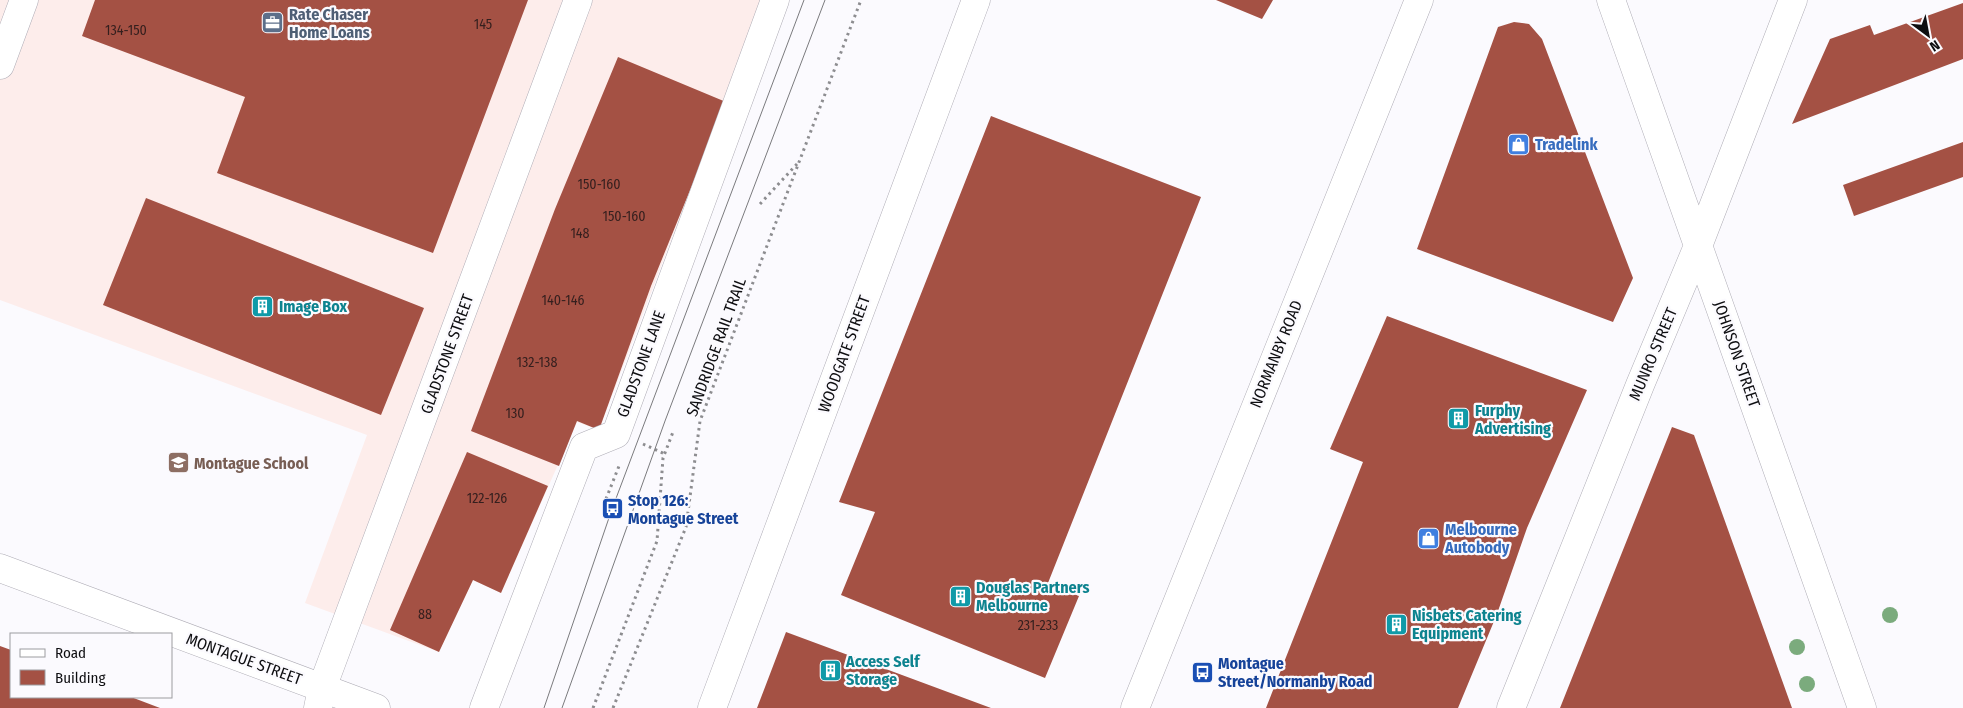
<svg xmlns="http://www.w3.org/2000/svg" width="1963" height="708" font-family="'Fira Sans Condensed',sans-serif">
<rect width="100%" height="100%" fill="#fbfafe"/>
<!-- commercial -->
<path fill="#fdedeb" d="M0 0H762L599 430 577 422 501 593 473 580 439 652 305 603 367 435 0 300Z"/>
<!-- building -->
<path fill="#a45144" d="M95 0H528L433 253 217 173 245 97 82 36Z
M1216 0H1273L1262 19Z
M1963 3V59L1792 124 1830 39 1870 25 1874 35Z
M1514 22 1529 24 1542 39 1633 278 1613 322 1417 249 1498 27Z
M618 57 726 102 651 286 599 430 577 421 559 466 471 431 555 209Z
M991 116 1201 197 1048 583 1079 596 1045 678 841 595 875 512 839 502Z
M1963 142V177L1854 216 1843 185Z
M146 198 424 308 381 415 103 305Z
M1387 316 1587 390 1527 528 1497 614 1458 708H1266L1363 462 1330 449Z
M1672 427 1694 435 1792 708H1560Z
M467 452 548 486 501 593 473 580 439 652 390 630Z
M786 632 991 708H757Z
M0 646 11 650V697H131L160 708H0Z"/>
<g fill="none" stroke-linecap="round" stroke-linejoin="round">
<defs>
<path id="minor" d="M1611 0 1862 708
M0 65 24 0
M318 708 322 688 578 0
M484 708 584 447 616 434 775 0
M712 708 976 0
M1511 708 1640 385 1698 246 1793 0"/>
<path id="major" d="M0 568 376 708
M1135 708 1419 0"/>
</defs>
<!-- minor casing -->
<use href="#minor" stroke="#afadb6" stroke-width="29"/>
<!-- major casing -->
<use href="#major" stroke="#afadb6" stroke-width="29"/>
<!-- path -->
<path stroke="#8d8d90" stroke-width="3" stroke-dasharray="2.5 4" stroke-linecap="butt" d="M760 204 797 164
M643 444 665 454
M606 499 619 466
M593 708 657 541 663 458 673 432
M613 708 686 527 700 421 861 0"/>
<!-- minor -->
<use href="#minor" stroke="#fff" stroke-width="28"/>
<!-- major -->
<use href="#major" stroke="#fff" stroke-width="28"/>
<!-- tram -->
<path stroke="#7a7a7d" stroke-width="1" d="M544 708 612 509 804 0
M562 708 665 421 825 0"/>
</g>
<!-- trees -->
<g fill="#7bab7d">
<circle cx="1890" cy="615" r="8"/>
<circle cx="1797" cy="647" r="8"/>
<circle cx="1807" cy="684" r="8"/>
</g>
<!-- icons -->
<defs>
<symbol id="office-square" viewBox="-11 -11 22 22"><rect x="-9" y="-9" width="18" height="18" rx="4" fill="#5c6f8a" stroke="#fbfafe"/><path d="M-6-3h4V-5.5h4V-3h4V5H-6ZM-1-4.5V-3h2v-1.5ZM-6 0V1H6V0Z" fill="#fff"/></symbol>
<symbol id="shop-square" viewBox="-11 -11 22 22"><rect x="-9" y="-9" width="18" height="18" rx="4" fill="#3f7fe0" stroke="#fbfafe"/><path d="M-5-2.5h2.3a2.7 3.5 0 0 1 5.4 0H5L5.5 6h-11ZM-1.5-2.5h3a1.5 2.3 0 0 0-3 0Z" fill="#fff"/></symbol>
<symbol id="building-square" viewBox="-11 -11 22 22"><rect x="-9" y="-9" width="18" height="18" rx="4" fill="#0f9aa8" stroke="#fbfafe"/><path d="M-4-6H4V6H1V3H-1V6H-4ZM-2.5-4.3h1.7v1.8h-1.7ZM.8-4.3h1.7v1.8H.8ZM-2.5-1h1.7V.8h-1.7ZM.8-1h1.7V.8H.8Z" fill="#fff"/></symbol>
<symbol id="school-square" viewBox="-11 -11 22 22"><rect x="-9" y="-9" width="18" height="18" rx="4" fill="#8d6e63" stroke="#fbfafe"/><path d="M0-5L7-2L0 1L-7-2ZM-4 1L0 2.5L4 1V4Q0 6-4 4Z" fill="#fff"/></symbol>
<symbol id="bus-square" viewBox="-11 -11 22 22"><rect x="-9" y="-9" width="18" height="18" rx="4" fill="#1a4fb4" stroke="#fbfafe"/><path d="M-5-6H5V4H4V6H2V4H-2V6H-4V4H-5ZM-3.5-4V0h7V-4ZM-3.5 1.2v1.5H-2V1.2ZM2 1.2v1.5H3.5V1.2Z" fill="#fff"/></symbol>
</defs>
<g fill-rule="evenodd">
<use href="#office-square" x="260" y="10" width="25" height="25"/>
<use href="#shop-square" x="1506" y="132" width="25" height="25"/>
<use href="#building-square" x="250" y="294" width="25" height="25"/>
<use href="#building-square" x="1446" y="406" width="25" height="25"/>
<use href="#school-square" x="166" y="450" width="25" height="25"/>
<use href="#bus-square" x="600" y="496" width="25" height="25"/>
<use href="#shop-square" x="1416" y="526" width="25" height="25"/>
<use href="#building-square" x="948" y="584" width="25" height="25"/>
<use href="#building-square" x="1384" y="612" width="25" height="25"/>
<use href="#building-square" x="818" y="658" width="25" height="25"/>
<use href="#bus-square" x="1190" y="660" width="25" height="25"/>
</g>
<g text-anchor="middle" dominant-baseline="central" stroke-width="4.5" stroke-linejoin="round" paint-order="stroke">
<!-- number labels -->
<g font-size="14" fill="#341f1e">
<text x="483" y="24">145</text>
<text x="126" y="30">134-150</text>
<text x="599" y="184">150-160</text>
<text x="624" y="216">150-160</text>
<text x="580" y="233">148</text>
<text x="563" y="300">140-146</text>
<text x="537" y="362">132-138</text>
<text x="515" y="413">130</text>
<text x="487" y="498">122-126</text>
<text x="425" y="614">88</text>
<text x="1038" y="625">231-233</text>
</g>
<!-- service labels -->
<g font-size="16" font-weight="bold" fill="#4e5e75" stroke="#fbfafe" text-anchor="start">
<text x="289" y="14">Rate Chaser<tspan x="289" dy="18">Home Loans</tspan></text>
</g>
<!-- shop labels -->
<g font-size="16" font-weight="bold" fill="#366cbe" stroke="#fbfafe" text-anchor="start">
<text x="1535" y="144">Tradelink</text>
<text x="1445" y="529">Melbourne<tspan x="1445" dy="18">Autobody</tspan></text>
</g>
<!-- culture labels -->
<g font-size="16" font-weight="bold" fill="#0d838f" stroke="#fbfafe" text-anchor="start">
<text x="279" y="306">Image Box</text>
<text x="1475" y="410">Furphy<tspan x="1475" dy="18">Advertising</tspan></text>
<text x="976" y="587">Douglas Partners<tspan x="976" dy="18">Melbourne</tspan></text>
<text x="1412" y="615">Nisbets Catering<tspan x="1412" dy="18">Equipment</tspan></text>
<text x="846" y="661">Access Self<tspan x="846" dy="18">Storage</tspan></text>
</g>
<!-- street labels -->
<g font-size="16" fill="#0e0e11" stroke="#fbfafe">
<text transform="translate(716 347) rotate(-70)">SANDRIDGE RAIL TRAIL</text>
<text transform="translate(447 354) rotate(-70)">GLADSTONE STREET</text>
<text transform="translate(844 354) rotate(-70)">WOODGATE STREET</text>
<text transform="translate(1276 354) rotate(-68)">NORMANBY ROAD</text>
<text transform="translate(1653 354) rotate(-67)">MUNRO STREET</text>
<text transform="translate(1737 354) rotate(71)">JOHNSON STREET</text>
<text transform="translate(641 364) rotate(-70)">GLADSTONE LANE</text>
<text transform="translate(244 659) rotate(20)">MONTAGUE STREET</text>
</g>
<!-- education labels -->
<g font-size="16" font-weight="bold" fill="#785e54" stroke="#fbfafe" text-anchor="start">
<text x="194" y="463">Montague School</text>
</g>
<!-- transit labels -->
<g font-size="16" font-weight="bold" fill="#164399" stroke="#fbfafe" text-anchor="start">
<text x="628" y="500">Stop 126:<tspan x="628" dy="18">Montague Street</tspan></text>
<text x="1218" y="663">Montague<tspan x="1218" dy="18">Street/Normanby Road</tspan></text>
</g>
</g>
<!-- legend -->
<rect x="10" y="633" width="162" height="65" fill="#fbfafe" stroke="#9c9c9f"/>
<rect x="20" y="649" width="25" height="8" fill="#ffffff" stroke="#9c9c9f"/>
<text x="55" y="658" font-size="15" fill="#0e0e11">Road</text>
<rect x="20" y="670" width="25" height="15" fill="#a45144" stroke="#9c9c9f"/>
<text x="55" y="683" font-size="15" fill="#0e0e11">Building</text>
<!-- north arrow -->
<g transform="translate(1928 35) rotate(148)" stroke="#fbfafe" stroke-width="4" paint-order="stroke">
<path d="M0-4L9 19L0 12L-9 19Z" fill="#0e0e11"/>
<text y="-8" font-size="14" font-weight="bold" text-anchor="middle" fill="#0e0e11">N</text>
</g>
</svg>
